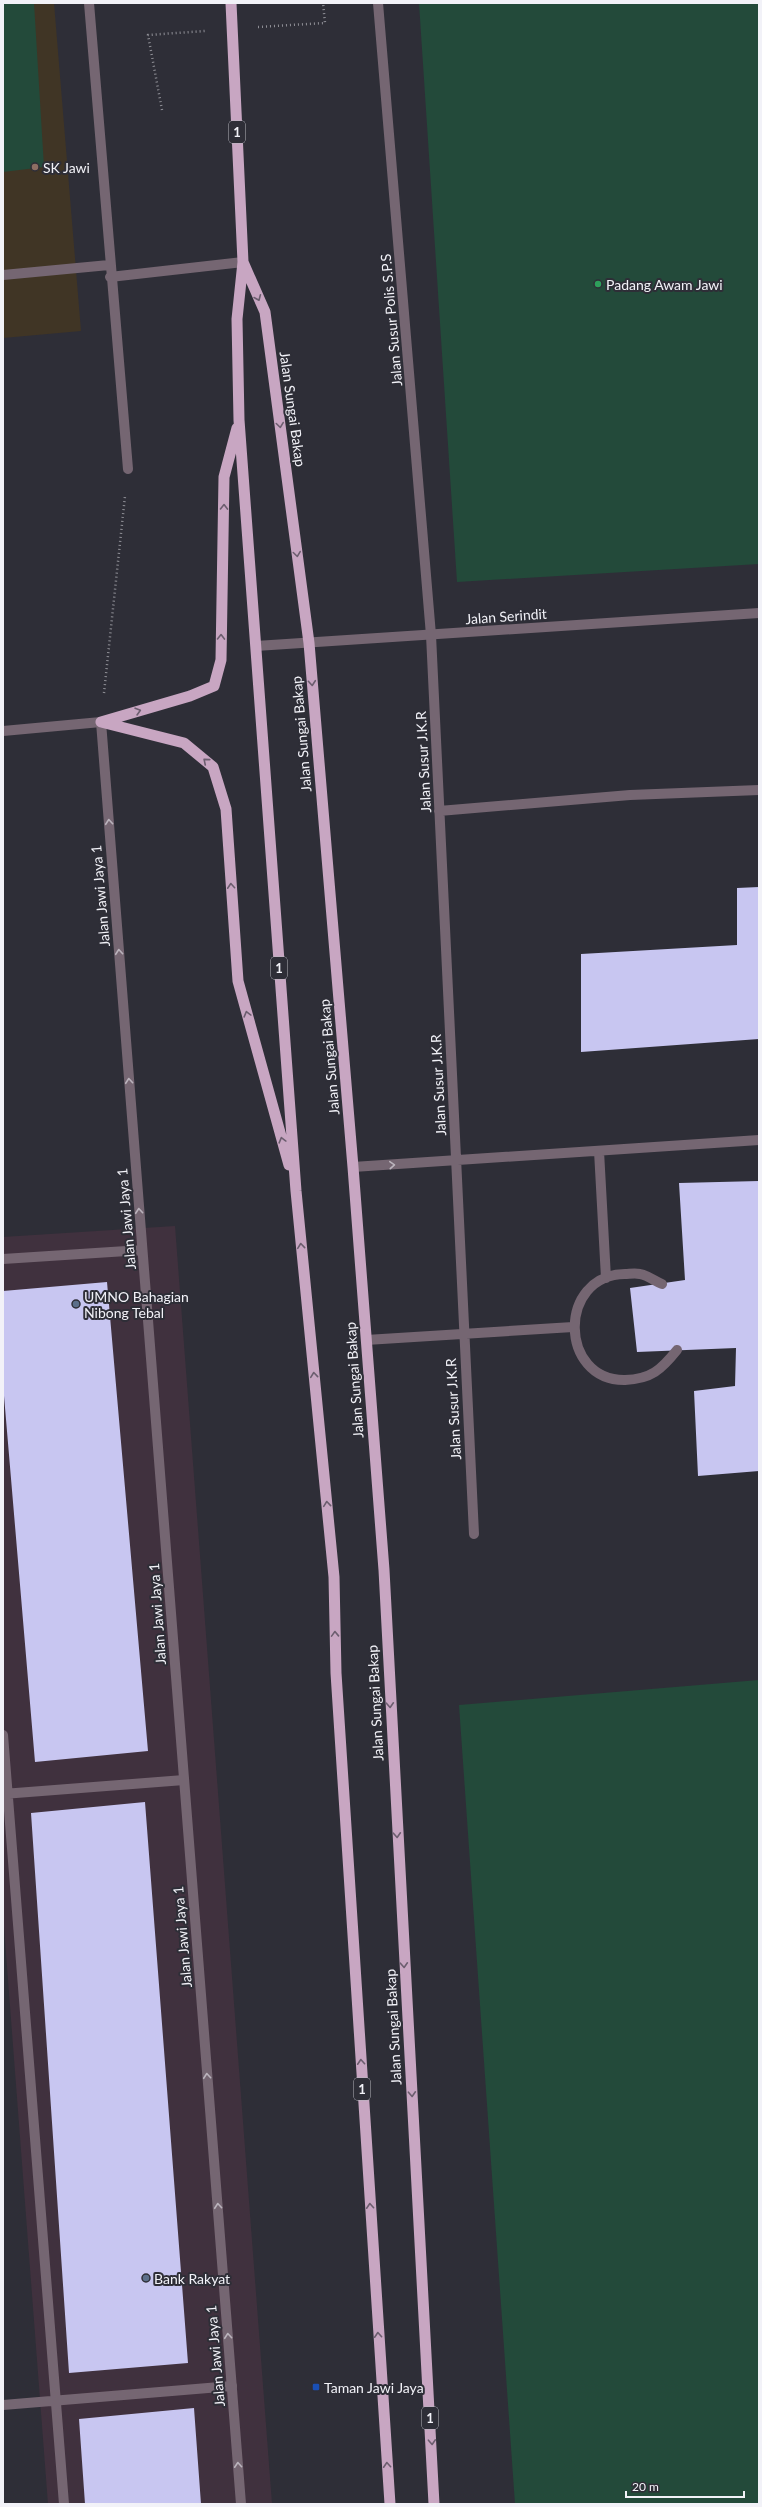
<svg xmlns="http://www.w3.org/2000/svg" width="762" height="2507" font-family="Lato,sans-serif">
<rect width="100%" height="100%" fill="#2e2e37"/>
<!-- commercial -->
<path fill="#40313e" d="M175 1226 272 2504H48L3 1914V1237Z"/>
<!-- education -->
<path fill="#403525" d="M3 3H54L81 331 3 338Z"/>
<!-- green -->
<path fill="#234a3a" d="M3 3H34L44 167 3 172Z
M419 3H759V564L457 582Z
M759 1680V2504H515L459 1705Z"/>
<!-- building -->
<path fill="#c8c6f1" d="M759 887V1039L581 1052V954L737 945V888Z
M759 1181V1471L698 1476 694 1391 735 1386 736 1348 637 1352 630 1288 685 1280 679 1183Z
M107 1282 148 1751 35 1762 3 1384V1291Z
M145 1802 188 2363 69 2373 31 1813Z
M194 2408 201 2504H85L79 2419Z"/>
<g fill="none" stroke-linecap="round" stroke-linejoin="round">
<!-- path -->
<path stroke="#909097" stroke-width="2.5" stroke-dasharray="1 3" stroke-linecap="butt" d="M258 27 325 23 323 3
M162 110 148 35 205 31
M104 693 125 496"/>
<!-- service -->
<path stroke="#756672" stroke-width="10" d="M89 3 128 469
M378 3 431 635 474 1534
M3 275 109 265
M110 277 243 262
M439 811 630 795 759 790
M599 1151 606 1278
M353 1167 759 1140
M662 1284C655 1281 647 1275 640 1274 635 1273 629 1274 625 1274 557 1275 559 1381 625 1380 651 1379 661 1370 677 1350
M366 1340 573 1327
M3 1735 64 2504
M3 1794 184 1780
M3 2405 232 2386"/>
<!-- minor -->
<path stroke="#756672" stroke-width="10" d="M256 646 759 613
M3 731 101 722 241 2504
M3 1259 142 1250"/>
<!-- trunk -->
<path stroke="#c8a6c2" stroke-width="11" d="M231 3 243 262 237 319 239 420 296 1191 334 1577 336 1673 390 2504
M243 262 265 312 309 643 353 1167 384 1570 434 2504
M101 722 184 743 213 767 226 809 238 981 289 1165
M101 722 190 696 214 686 221 660 224 477 237 428"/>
</g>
<!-- one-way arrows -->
<defs><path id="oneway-chevron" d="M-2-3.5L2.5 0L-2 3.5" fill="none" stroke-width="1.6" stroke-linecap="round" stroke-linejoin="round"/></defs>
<g stroke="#6c5e6f">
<use href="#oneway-chevron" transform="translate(258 298) rotate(67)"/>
<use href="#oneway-chevron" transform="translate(280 425) rotate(82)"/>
<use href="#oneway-chevron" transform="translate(224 507) rotate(-89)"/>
<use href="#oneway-chevron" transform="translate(297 554) rotate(82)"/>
<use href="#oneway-chevron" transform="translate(221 637) rotate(-89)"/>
<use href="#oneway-chevron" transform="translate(312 683) rotate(85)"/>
<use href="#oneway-chevron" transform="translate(138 711) rotate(-16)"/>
<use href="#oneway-chevron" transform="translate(206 761) rotate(-140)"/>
<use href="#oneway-chevron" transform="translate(231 886) rotate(-94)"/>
<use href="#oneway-chevron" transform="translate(247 1014) rotate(-105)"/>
<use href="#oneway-chevron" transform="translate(282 1140) rotate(-105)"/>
<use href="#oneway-chevron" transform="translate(301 1246) rotate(-96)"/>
<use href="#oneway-chevron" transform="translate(314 1375) rotate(-96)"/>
<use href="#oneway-chevron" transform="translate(327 1504) rotate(-96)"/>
<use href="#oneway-chevron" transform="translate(335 1634) rotate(-92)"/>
<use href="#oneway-chevron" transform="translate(390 1705) rotate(87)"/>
<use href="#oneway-chevron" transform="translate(397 1835) rotate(87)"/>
<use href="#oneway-chevron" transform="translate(404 1965) rotate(87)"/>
<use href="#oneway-chevron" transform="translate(361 2062) rotate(-94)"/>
<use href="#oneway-chevron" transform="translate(412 2094) rotate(87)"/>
<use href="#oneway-chevron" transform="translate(370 2206) rotate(-94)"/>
<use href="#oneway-chevron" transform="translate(378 2335) rotate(-94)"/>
<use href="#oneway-chevron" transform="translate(432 2442) rotate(87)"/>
<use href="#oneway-chevron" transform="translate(387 2465) rotate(-94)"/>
</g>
<g stroke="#bab3bc">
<use href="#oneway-chevron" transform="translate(109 822) rotate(-95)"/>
<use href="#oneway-chevron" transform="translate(119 952) rotate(-95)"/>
<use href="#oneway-chevron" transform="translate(129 1081) rotate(-95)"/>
<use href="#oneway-chevron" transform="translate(392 1165) rotate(-4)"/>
<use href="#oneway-chevron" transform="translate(139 1211) rotate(-95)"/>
<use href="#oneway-chevron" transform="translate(207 2076) rotate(-95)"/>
<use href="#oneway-chevron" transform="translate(218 2206) rotate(-95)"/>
<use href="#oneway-chevron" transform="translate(228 2336) rotate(-95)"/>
<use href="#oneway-chevron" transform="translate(238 2465) rotate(-94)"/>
</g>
<!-- markers -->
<circle fill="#8d6e63" stroke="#2e2e37" stroke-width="1.5" cx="35" cy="167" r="4"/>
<circle fill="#2e9e5b" stroke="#2e2e37" stroke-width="1.5" cx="598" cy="284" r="4"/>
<g fill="#5c6f8a" stroke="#2e2e37" stroke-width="1.5">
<circle cx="76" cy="1304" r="4"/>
<circle cx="146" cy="2278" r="4"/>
</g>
<rect fill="#1a4fb4" stroke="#2e2e37" stroke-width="1.5" x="312" y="2383" width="8" height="8" rx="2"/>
<g text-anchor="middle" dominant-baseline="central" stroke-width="4" stroke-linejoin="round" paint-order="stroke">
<!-- shield labels -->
<g fill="#2e2e37" stroke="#b7b7be" stroke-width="1">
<rect x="229" y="121" width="16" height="22" rx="3"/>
<rect x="271" y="957" width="16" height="22" rx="3"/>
<rect x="354" y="2078" width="16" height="22" rx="3"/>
<rect x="422" y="2407" width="16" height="22" rx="3"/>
</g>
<g font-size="13" font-weight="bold" fill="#f2f2f8">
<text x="237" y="132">1</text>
<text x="279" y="968">1</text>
<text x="362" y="2089">1</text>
<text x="430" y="2418">1</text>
</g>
<!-- poi labels -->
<g font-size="14" fill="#f2f2f8" stroke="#2e2e37" text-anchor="start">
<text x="43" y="167">SK Jawi</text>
<text x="606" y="284">Padang Awam Jawi</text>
<text x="84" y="1296">UMNO Bahagian<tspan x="84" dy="16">Nibong Tebal</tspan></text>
<text x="154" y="2278">Bank Rakyat</text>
<text x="324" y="2387">Taman Jawi Jaya</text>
</g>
<!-- street labels -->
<g font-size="14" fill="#f2f2f8" stroke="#2e2e37">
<text transform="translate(391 320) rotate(-95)">Jalan Susur Polis S.P.S</text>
<text transform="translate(293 409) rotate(82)">Jalan Sungai Bakap</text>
<text transform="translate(506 616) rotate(-4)">Jalan Serindit</text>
<text transform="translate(301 734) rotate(-95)">Jalan Sungai Bakap</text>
<text transform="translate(423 762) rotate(-93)">Jalan Susur J.K.R</text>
<text transform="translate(100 896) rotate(-95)">Jalan Jawi Jaya 1</text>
<text transform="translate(329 1057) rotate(-95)">Jalan Sungai Bakap</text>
<text transform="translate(438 1085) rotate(-93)">Jalan Susur J.K.R</text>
<text transform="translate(126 1219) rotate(-95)">Jalan Jawi Jaya 1</text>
<text transform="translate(354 1380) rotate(-94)">Jalan Sungai Bakap</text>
<text transform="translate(453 1409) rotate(-93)">Jalan Susur J.K.R</text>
<text transform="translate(157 1614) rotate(-94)">Jalan Jawi Jaya 1</text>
<text transform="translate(375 1703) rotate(-93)">Jalan Sungai Bakap</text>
<text transform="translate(182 1937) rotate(-95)">Jalan Jawi Jaya 1</text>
<text transform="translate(393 2027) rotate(-93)">Jalan Sungai Bakap</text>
<text transform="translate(215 2356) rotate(-95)">Jalan Jawi Jaya 1</text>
</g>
</g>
<!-- border -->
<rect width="762" height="2507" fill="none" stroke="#f2f2f8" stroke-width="8"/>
<!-- scale -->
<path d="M626 2491v6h118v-6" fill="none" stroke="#f2f2f8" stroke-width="2"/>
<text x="632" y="2491" font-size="12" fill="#f2f2f8" stroke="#2e2e37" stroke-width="3" paint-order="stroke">20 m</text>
</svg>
